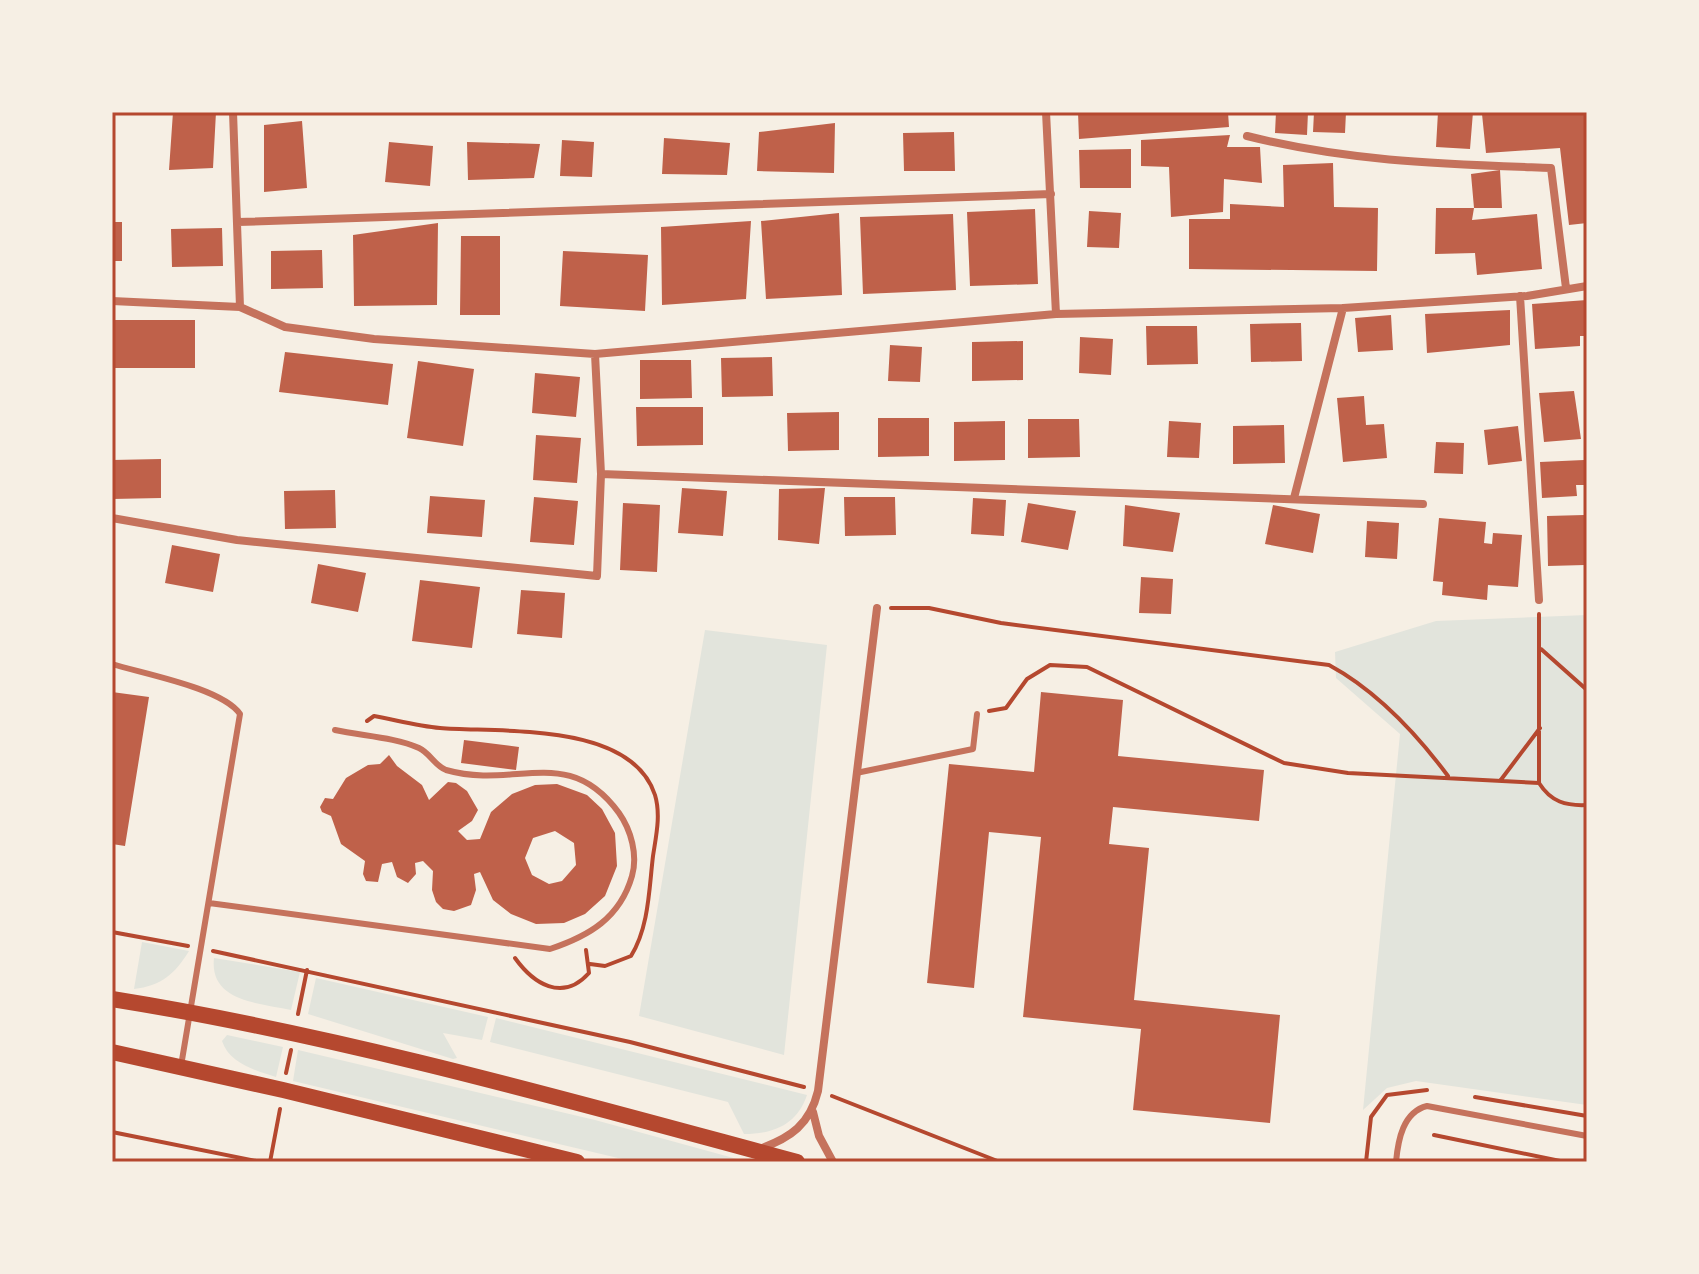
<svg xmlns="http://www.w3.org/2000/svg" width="1699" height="1274" font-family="'Source Sans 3',sans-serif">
<rect width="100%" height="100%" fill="#f6efe4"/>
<!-- green -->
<path fill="#e2e4dc" d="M1587 615V1105L1416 1081 1387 1088 1363 1110 1400 734 1336 678 1335 652 1436 621Z
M705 630 827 645 784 1055 639 1016Z
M142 942 189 951C175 974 161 986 134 989Z
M214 958 300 972 291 1010C260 1003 209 1002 214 958Z
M316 978 488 1017 482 1040 443 1033 457 1058 453 1059 308 1014Z
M496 1018 807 1095C797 1125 773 1134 744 1134L728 1102 490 1042Z
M227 1035 283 1047 276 1077C256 1071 229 1063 222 1041Z
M298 1050 595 1120 748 1162H635L293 1081Z"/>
<!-- building -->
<path fill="#bf614a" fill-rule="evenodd" d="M173 112H216L213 168 169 170Z
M1078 112H1228L1229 127 1079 139Z
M1276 112H1308L1307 135 1275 133Z
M1314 112H1346L1345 133 1313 132Z
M1438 112H1473L1470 149 1436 147Z
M1495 112H1587V223L1569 225 1560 148 1486 153 1482 114Z
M302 121 307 188 264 192V125Z
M835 123 834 173 757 171 759 132Z
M954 132 955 171H904L903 133Z
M1230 135 1227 147H1260L1262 183 1224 179 1223 212 1171 217 1169 167 1141 166V140Z
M664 138 730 143 727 175 662 174Z
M562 140 594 142 592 177 560 176Z
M389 142 433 146 430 186 385 182Z
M467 142 540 144 534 178 468 180Z
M1131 149V188H1080L1079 150Z
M1333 163 1334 207 1378 208 1377 271 1189 269V219H1230V204L1284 207 1283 165Z
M1500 170 1502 208H1474L1471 174Z
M1436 208H1474L1472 220 1537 214 1542 269 1477 275 1475 253 1435 254Z
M1035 209 1038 284 970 286 967 212Z
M1089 211 1121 213 1119 248 1087 247Z
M839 213 842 295 766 299 761 221Z
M953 214 956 290 863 294 860 217Z
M751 221 746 299 662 305 661 227Z
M112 222H122V261H112Z
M438 223 437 305 354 306 353 235Z
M222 228 223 266 172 267 171 229Z
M461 236H500V315H460Z
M322 250 323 288 271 289V251Z
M563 251 648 255 645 311 560 306Z
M1587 300V336H1580V346L1535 349 1532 304Z
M1510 310V345L1427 353 1425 314Z
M1391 315 1393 350 1358 352 1355 318Z
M112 320H195V368H112Z
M1301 323 1302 361 1251 362 1250 324Z
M1146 326H1197L1198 364 1147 365Z
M1080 337 1113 339 1111 375 1079 373Z
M1023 341V380L972 381V342Z
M890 345 922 347 920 382 888 381Z
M285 352 393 364 388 405 279 392Z
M772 357 773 396 722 397 721 358Z
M640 360H691L692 398 640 399Z
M418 361 474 369 463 446 407 438Z
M535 373 580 377 576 417 532 413Z
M1574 391 1581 439 1544 442 1539 393Z
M1364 396 1366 425 1384 424 1387 458 1343 462 1337 398Z
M636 407H703V445L637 446Z
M839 412V450L788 451 787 413Z
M878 418H929V456L878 457Z
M1028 419H1079L1080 457 1028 458Z
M1005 421V460L954 461V422Z
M1169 421 1201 423 1199 458 1167 457Z
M1284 425 1285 463 1233 464V426Z
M1518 426 1522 461 1488 465 1484 430Z
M536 435 581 438 577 483 533 480Z
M1436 442 1464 443 1463 474 1434 473Z
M161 459V498L112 499V460Z
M1584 460 1586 485H1576L1577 496 1542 498 1540 462Z
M682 488 727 491 723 536 678 533Z
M825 488 819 544 778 540 779 489Z
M335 490 336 528 285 529 284 491Z
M430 496 485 500 482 537 427 533Z
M534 497 578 501 574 545 530 542Z
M844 497H895L896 535 845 536Z
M973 498 1006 500 1004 536 971 534Z
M623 503 660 505 657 572 620 570Z
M1028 503 1076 511 1068 550 1021 542Z
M1125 505 1180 513 1173 552 1123 546Z
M1273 505 1320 514 1313 553 1265 544Z
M1584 515 1585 565 1548 566 1547 516Z
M1439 518 1486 522 1484 543 1492 544 1493 533 1522 535 1518 587 1488 585 1487 600 1442 595 1443 582 1433 581Z
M1367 521 1399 523 1397 559 1365 557Z
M172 545 220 554 213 592 165 583Z
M318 564 366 573 358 612 311 603Z
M1141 577 1173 579 1171 614 1139 613Z
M420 580 480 587 472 648 412 641Z
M521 590 565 593 562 638 517 634Z
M112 692 149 697 125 846 112 844Z
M1041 692 1123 700 1118 756 1264 770 1259 821 1113 807 1109 844 1149 848 1134 1000 1280 1015 1270 1123 1133 1110 1141 1029 1023 1017 1041 837 989 832 974 988 927 983 949 764 1034 772Z
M464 740 519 747 516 770 461 763Z
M389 755 397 766 422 785 429 800 448 782 456 783 467 791 478 810 472 821 458 831 467 840 480 839 491 812 512 794 535 785 557 784 587 795 602 809 615 833 617 866 605 896 585 914 564 923 536 924 511 914 493 900 480 872 474 874 476 890 471 905 454 911 443 909 436 902 432 890 433 871 423 861 415 863 416 874 408 883 397 877 392 862 382 864 378 882 366 881 363 874 365 861 341 844 331 816 322 812 320 807 325 798 333 799 346 778 368 765 380 764ZM555 831 574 843 576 865 562 881 549 884 532 875 525 858 533 838Z"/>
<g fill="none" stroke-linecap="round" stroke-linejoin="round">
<!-- path -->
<path stroke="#b5482f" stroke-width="4" d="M891 608H929L1001 623 1329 665C1377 691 1416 733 1448 776
M1539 614V783
M1541 649 1587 690
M989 711 1006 708 1027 679 1050 665 1087 667 1284 763 1348 773 1539 783C1551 802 1566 806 1587 805
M367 721 374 716C396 720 418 726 440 728 500 733 631 721 655 795 661 815 656 836 653 856 649 889 649 927 631 956L605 966 590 964
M1500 781 1540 728
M112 932 188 946
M213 951 630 1042 804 1087
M515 958C533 983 562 1003 589 973L586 950
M298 1014 307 970
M286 1073 291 1050
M832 1096 1000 1162
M1475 1097 1587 1116
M112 1132 261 1162
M1434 1135 1565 1162
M270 1162 280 1109
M1366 1162 1371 1117 1387 1095 1427 1090"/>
<!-- service -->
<path stroke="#c5725c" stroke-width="6" d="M112 664C144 674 222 688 240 714L181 1066
M856 773 973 749 977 714
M209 903 550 949C589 936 620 918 632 876 638 855 631 830 619 813 568 743 516 790 446 770 435 766 430 753 419 748 394 737 362 736 335 730
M1396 1162C1398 1140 1403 1112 1427 1106L1587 1136"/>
<!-- minor -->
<path stroke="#c5725c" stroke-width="8" d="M233 112 240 307
M1046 112 1056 314
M1247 136C1351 162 1445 164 1551 168L1566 288
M238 222 1051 194
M1520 296 1539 600
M112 301 240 307 285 327 374 339 595 354 1056 314 1343 308 1527 296 1587 286
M601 474 1423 504
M1294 498 1343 308
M112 518 237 540 597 576 601 474 595 354
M813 1112 819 1136 833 1162
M759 1149C791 1138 810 1124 818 1091L877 608"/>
<!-- secondary -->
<path stroke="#b5482f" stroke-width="16" d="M112 999C343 1036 571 1101 797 1162
M112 1052 283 1090 577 1162"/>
</g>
<!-- border -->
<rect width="1699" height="1274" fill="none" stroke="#f6efe4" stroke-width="228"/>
<rect x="114" y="114" width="1471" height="1046" fill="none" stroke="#b5482f" stroke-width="3"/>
</svg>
